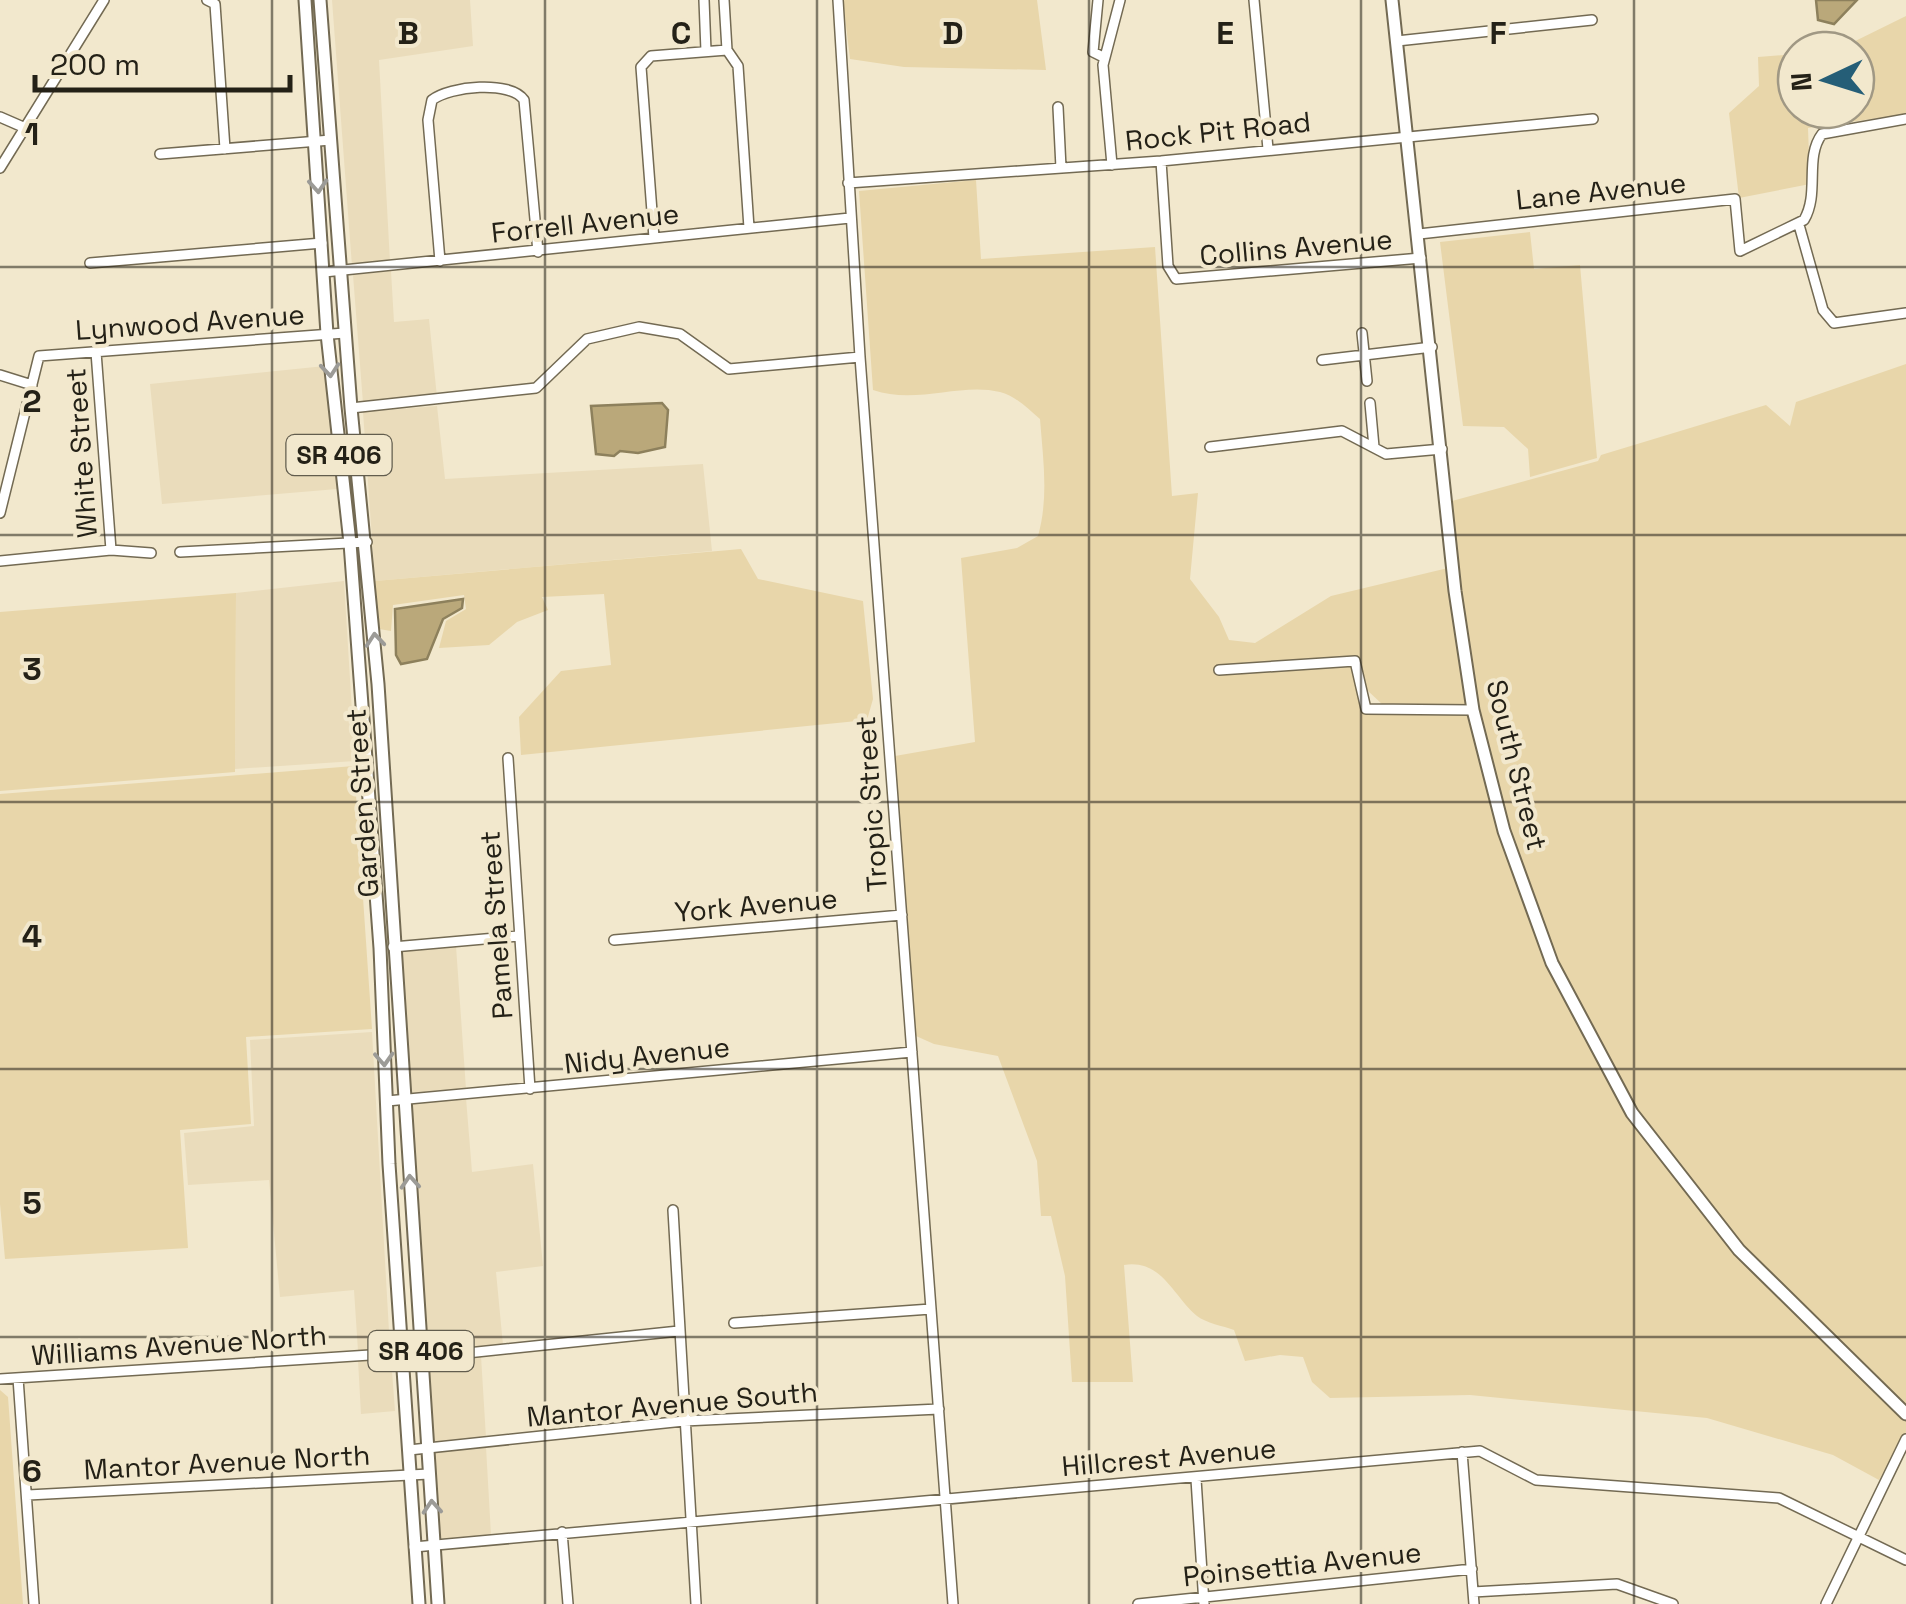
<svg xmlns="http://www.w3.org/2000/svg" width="1906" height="1604" font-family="'Space Grotesk',sans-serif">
<rect width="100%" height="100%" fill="#f2e8cd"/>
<!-- built -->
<path fill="#eadcbb" d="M332 0H470L473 46 379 60 390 262 352 266Z
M391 271 394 322 429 319 437 397 363 403 353 275Z
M325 366 337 489 162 504 150 384Z
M437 406 445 479 703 464 712 551 375 581 363 412Z
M344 581 355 761 235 769 236 593Z
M456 946 466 1089 410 1094 402 951Z
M372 1032 390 1349 358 1351 354 1290 280 1297 269 1180 188 1185 184 1133 254 1126 250 1040Z
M466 1098 472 1172 533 1164 543 1266 496 1272 503 1345 426 1353 410 1103Z
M481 1356 486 1438 432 1444 426 1362Z
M391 1358 395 1411 361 1414 358 1360Z
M486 1447 491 1535 439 1540 433 1453Z"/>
<!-- green -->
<path fill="#e8d6aa" d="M843 0H1037L1046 70 904 67 850 59Z
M1906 16V114L1808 128 1810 184 1739 198 1729 113 1759 86 1758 57 1796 54V110H1856V50H1837Z
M976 180 981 259 1155 247 1172 496 1198 493 1190 579 1219 617 1229 640 1255 643 1331 596 1448 568 1467 705H1383L1367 690 1360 660 1355 657 1214 666V674L1351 666 1361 710 1366 714H1469L1548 965 1628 1115 1735 1253 1906 1421V1432L1879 1480 1833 1455 1707 1418 1470 1395 1330 1398 1312 1382 1303 1357 1280 1355 1245 1361 1234 1330C1223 1326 1206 1323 1197 1316 1173 1296 1162 1259 1124 1265L1133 1382H1072L1065 1276 1051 1216H1041L1037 1161 998 1056 934 1044 916 1036 895 756 975 742 961 558 1017 548 1038 536C1049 497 1043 459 1040 419 1028 409 1016 396 1000 392 961 382 916 405 873 390L859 191Z
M1530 232 1534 269 1580 265 1597 458 1530 477 1528 449 1504 427 1463 426 1440 242Z
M1906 364V1407C1811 1314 1709 1223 1636 1111 1559 991 1508 850 1478 711 1463 642 1458 571 1452 501L1598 461 1601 455 1766 405 1790 426 1796 402Z
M741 549 758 579 863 601 873 699 867 720 521 755 519 717 561 671 611 665 604 594 542 597 548 610 517 622 489 645 439 648 446 621 466 609 464 595 393 605 391 631 379 629 375 581Z
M236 593 235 772 0 791V612Z
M354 766 372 1029 246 1037 251 1124 180 1130 188 1248 5 1259 0 1204V794Z
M0 1390 8 1397 23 1604H0Z"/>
<!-- water -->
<path fill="#baa87a" stroke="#8d805c" stroke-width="2.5" d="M1816 0H1857L1834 24 1818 20Z
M662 403 668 410 665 447 638 453 620 451 614 456 596 454 591 406Z
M463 599 462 608 443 619 427 659 401 664 396 655 395 609Z"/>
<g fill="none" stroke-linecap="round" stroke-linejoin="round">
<defs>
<path id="minor" d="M207 0 215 4 225 149
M704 0 706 51
M724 0 727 50
M838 0 860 357 953 1604
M1098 0 1093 52 1103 57
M1254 0 1268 149
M1397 41 1592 20
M727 50 738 66 749 228
M1058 107 1061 168
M0 117 23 127
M160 154 331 140
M1161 161 1168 266 1176 279 1421 258
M1112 165 1103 65 1120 0
M0 168 104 0
M848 183 1161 161 1593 119
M1799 225 1823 310 1834 323 1906 313
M1419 234 1735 199 1740 251 1804 220C1820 193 1804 158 1822 134L1906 119
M654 238 641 67 651 56 727 50
M440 261 428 120 432 100C450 86 510 80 524 100L538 252
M90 263 322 243
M324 272 850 218
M1362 333 1367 381
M96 352 111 550
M1322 360 1432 347
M0 375 32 385
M1370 403 1374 447
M351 408 536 388 587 339 639 327 680 334 729 369 860 357
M1210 447 1342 431 1386 454 1442 449
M0 513 39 356 345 333
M180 552 367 542
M0 561 111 550 151 553
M1219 670 1355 661 1366 709 1473 710
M508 758 530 1089
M614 940 902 915
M393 947 518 936
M387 1101 912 1052
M673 1210 696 1604
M734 1323 931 1309
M18 1378 34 1604
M0 1379 401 1353 429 1357 679 1331
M409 1450 684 1421 939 1409
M1462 1452 1474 1604
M1196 1479 1204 1604
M28 1495 429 1474
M562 1532 568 1604
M414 1547 1480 1451 1536 1480 1779 1498 1906 1560
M1473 1592 1617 1584 1673 1604
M1138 1604 1472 1569
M1826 1604 1906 1439"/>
<path id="major" d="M305 0 327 334 350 543 380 948 389 1164 419 1604
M320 0 351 408 378 684 438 1604
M1392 0 1455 591 1473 710 1504 831 1552 963 1632 1113 1739 1250 1906 1414"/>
</defs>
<!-- minor casing -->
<use href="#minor" stroke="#736a53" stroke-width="12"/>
<!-- major casing -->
<use href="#major" stroke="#736a53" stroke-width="15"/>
<!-- minor -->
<use href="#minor" stroke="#fff" stroke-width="9"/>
<!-- major -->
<use href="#major" stroke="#fff" stroke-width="11"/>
</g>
<!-- one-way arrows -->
<defs><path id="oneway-chevron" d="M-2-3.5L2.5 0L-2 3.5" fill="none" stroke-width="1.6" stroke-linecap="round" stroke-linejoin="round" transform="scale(2.5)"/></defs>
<g stroke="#9c9b97">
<use href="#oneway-chevron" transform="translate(318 186) rotate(86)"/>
<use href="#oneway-chevron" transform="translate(330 370) rotate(85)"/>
<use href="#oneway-chevron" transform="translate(375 640) rotate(-95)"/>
<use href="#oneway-chevron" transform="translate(384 1059) rotate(87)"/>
<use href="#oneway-chevron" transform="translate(410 1182) rotate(-94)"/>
<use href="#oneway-chevron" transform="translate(432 1507) rotate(-94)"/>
</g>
<!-- grid -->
<path fill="none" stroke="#242117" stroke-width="2.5" stroke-opacity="0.55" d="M272 0V1604M545 0V1604M817 0V1604M1089 0V1604M1361 0V1604M1634 0V1604M0 267H1906M0 535H1906M0 802H1906M0 1069H1906M0 1337H1906"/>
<g text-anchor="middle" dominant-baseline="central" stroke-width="8" stroke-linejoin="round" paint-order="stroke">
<!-- shield labels -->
<g fill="#f2e8cd" stroke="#625d4e" stroke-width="2.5">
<rect x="286.5" y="435" width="105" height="40" rx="8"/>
<rect x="368.5" y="1331" width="105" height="40" rx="8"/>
</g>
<g font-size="25" font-weight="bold" fill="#242117">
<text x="339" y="455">SR 406</text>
<text x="421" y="1351">SR 406</text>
</g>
<!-- street labels -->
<g font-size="28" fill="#242117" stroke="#f2e8cd">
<text transform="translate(1218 131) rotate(-6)">Rock Pit Road</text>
<text transform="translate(1601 191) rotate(-6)">Lane Avenue</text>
<text transform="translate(585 223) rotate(-6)">Forrell Avenue</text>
<text transform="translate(1296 247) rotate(-5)">Collins Avenue</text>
<text transform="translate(190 322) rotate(-4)">Lynwood Avenue</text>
<text transform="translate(81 453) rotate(-94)">White Street</text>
<text transform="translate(1517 765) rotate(76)">South Street</text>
<text transform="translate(362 803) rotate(-94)">Garden Street</text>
<text transform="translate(871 804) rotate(-94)">Tropic Street</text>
<text transform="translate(756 905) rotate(-5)">York Avenue</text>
<text transform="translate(496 925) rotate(-94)">Pamela Street</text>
<text transform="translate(647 1055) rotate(-6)">Nidy Avenue</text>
<text transform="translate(179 1345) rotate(-4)">Williams Avenue North</text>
<text transform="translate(672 1404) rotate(-5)">Mantor Avenue South</text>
<text transform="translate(1169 1457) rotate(-5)">Hillcrest Avenue</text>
<text transform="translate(227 1462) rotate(-3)">Mantor Avenue North</text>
<text transform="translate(1302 1564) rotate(-6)">Poinsettia Avenue</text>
</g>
</g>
<g font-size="32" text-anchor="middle" font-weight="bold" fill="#242117" stroke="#f2e8cd" stroke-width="8" stroke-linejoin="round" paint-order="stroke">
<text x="408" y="44">B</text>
<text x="681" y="44">C</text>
<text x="953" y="44">D</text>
<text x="1225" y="44">E</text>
<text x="1498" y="44">F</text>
<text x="32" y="145">1</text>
<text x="32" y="412">2</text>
<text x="32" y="680">3</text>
<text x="32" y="947">4</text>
<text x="32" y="1214">5</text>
<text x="32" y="1482">6</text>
</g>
<!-- north arrow -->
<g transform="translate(1826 80) rotate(266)"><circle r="48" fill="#f2e8cd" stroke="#a09884" stroke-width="2.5"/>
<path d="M0-8L18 38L0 25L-18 38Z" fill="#255e77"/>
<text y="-15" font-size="28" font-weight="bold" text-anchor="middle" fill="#242117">N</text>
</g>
<!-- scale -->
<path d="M35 75v15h255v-15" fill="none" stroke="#242117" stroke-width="5"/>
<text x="50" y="75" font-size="30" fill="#242117" stroke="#f2e8cd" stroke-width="8" paint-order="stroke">200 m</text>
</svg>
